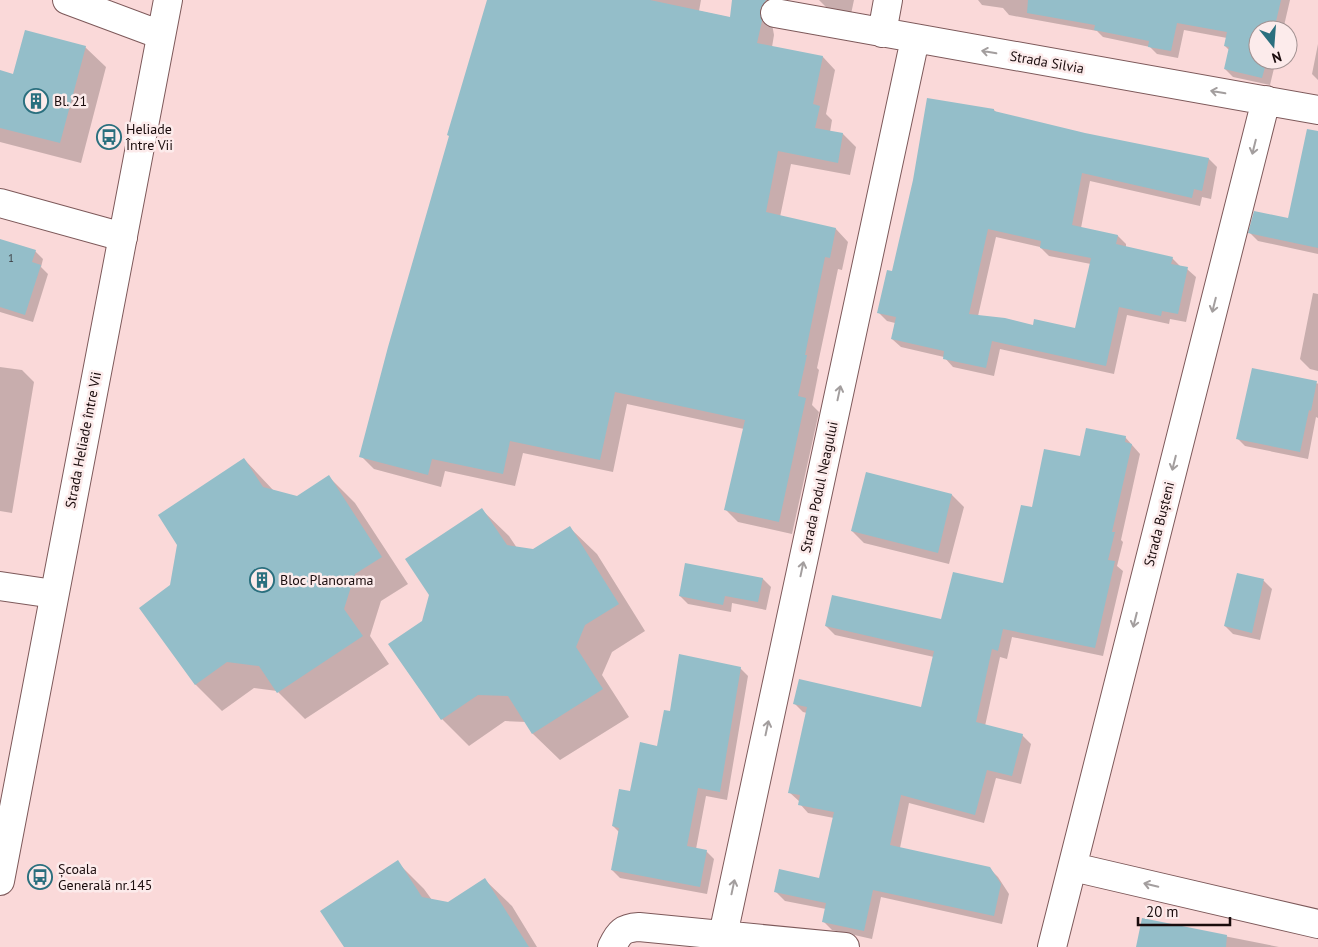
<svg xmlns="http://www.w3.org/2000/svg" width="1318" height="947" font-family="'PT Sans',sans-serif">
<rect width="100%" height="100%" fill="#fad9d9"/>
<!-- shadow -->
<path fill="#0003" fill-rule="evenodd" d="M488 0H701L699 11 732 18 736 0H782L779 14 772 24 774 35 772 47 823 57 835 70 826 114 832 120 830 132 843 134 856 147 850 175 791 164 780 217 836 229 848 242 842 270 838 269 817 368 819 370 812 405 819 412 792 534 738 522 725 509 744 429 627 404 613 472 523 453 515 486 445 471 441 487 374 469 361 456Z
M819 0H854L851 14 830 11Z
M978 0H1290L1283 30H1258V60H1276L1270 85 1233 77 1225 69 1230 51 1225 46 1227 38 1184 30 1178 58 1157 54 1150 47 1103 37 1097 31 1009 15 1003 8 982 5Z
M1318 44V80L1312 74Z
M85 47 106 67 81 163 0 142V72L14 75Z
M994 110 997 113 1085 134 1209 159 1217 167 1211 199 1202 197 1200 206 1090 181 1081 228 1118 236 1126 244V248L1172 258 1181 267 1187 269 1196 277 1186 322 1170 319 1169 324 1127 315 1114 374 1000 349 994 376 953 367 944 357 901 347 892 339 895 323 887 321 879 313 893 272ZM996 237 1040 247 1049 256 1091 264 1076 330 1034 326 978 316Z
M1318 172V254L1258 241 1250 233 1289 220Z
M0 241 35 251 43 259 41 267 48 274 33 322 0 312Z
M1313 293 1318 294V371L1310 369 1300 359Z
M0 367 22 370 34 382 12 513 0 511Z
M1317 383 1318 384V418L1316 417 1308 459 1245 446 1237 438Z
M1125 437 1140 454 1121 540 1123 542 1117 566 1123 571 1103 656 1012 637 1007 659 1000 657 985 726 1022 735 1031 744 1021 784 996 778 984 823 909 803 900 848 989 868 998 877 1009 894 1002 924 881 897 872 939 832 930 824 922 826 909 785 901 776 892 820 879 834 818 808 813 800 804V802L789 792 807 713 803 712 794 703 922 709 934 657 835 635 826 626 942 621 1004 585 1033 508 1081 458Z
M244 459 274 491 297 497 329 477 355 503 408 584 381 601 370 636 389 664 305 719 277 691 254 688 222 711 195 684 171 586Z
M867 474 952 495 964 507 949 564 864 543 852 531Z
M482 510 509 536 517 548 533 551 570 528 597 554 645 631 612 652 602 675 629 717 560 760 533 734 526 722 505 721 469 746 442 719 423 622Z
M686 565 763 579 771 587 766 610 732 603 731 612 688 604 680 596Z
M1238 575 1264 581 1272 589 1260 640 1233 634 1225 626Z
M740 668 748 676 727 800 706 796 696 849 706 851 714 859 707 894 620 878 612 870 619 832 613 826 658 747 671 712Z
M397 862 424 889 432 900 448 903 485 880 512 906 537 947H345Z
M1143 920 1279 947H1137Z"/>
<!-- building -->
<path fill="#94bec9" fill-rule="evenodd" d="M487 0H650L730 17 732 0H766L760 10 762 21 757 43 823 56 813 104 820 106 815 128 843 133 838 163 778 151 766 212 836 228 830 258 825 257 805 355H807L798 396 806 398 779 522 724 510 745 420 615 392 600 460 510 441 503 474 432 459 428 475 359 457 388 347 449 136 447 135Z
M1028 0H1281L1274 30H1258V60H1267L1262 78 1224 69 1229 47 1224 46 1227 32 1177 23 1171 51 1148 47 1149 41 1094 30 1095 25 1027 13Z
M25 30 86 46 60 143 0 128V70L13 74Z
M927 98 994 109V111L1085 133 1209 158 1202 191 1194 189 1192 198 1082 173 1072 225 1118 235 1116 244 1173 257 1171 264 1188 267 1178 314 1162 311 1161 316 1119 307 1106 366 992 341 986 368 943 359 944 351 891 339 896 317 877 313 887 270 892 271 913 180ZM988 229 1041 241 1040 248 1091 258 1075 328 1034 319 1033 325 1005 318 969 314Z
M1307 129 1318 131V248L1248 233 1254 211 1288 218Z
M0 239 36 250 32 262 41 265 25 315 0 307Z
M1252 368 1317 381 1311 411 1309 410 1300 452 1236 439Z
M1086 428 1126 436 1125 442 1132 444 1112 532H1115L1108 560 1115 561 1095 648 1003 629 998 651 992 649 976 722 1023 734 1012 776 987 770 975 815 901 795 890 845 990 867 1001 884 994 916 873 890 864 931 822 922 826 903 774 892 779 869 819 878 834 812 798 805 800 795 788 793 807 707 793 704 799 679 921 707 934 651 825 626 832 595 941 619 953 572 1003 583 1021 505 1032 507 1044 449 1080 456Z
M244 458 263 487 297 496 329 475 382 557 355 574 344 609 363 636 277 693 259 666 227 662 195 685 139 608 170 585 177 545 158 515Z
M866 472 952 494 938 553 851 531Z
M482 508 507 545 533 549 570 526 619 604 585 625 576 647 603 689 532 734 508 696 478 695 441 720 388 644 422 621 429 595 405 559Z
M685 563 763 578 758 602 725 596 723 605 679 596Z
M1237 573 1264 579 1252 633 1224 626Z
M679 654 741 667 720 792 698 788 687 846 707 850 700 887 611 870 619 828 612 826 619 789 630 791 640 742 657 746 664 710 670 711Z
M398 860 422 897 448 902 485 878 529 947H344L320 911Z
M1142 918 1227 935 1226 947H1136Z"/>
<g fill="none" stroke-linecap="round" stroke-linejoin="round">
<defs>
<path id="street" d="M775 13 1318 110
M882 33 888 0
M0 203 123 237
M0 586 54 594
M1073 867 1318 924
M723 935 915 39
M612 947C619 932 623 928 639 927L845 947
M1052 947 1266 100"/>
<path id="secondary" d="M67 0 161 35
M0 881 168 0"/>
</defs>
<!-- street casing -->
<use href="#street" stroke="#7d595a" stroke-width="30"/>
<!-- secondary casing -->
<use href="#secondary" stroke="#7d595a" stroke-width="30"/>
<!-- street -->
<use href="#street" stroke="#fff" stroke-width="28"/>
<!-- secondary -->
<use href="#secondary" stroke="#fff" stroke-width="28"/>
</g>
<!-- one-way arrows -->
<defs><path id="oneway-shaft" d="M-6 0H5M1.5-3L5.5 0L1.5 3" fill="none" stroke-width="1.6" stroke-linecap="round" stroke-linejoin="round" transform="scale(1.25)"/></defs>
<g stroke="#a39e9e">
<use href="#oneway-shaft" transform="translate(989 52) rotate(-170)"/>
<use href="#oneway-shaft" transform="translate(1218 92) rotate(-170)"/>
<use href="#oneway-shaft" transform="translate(1254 147) rotate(104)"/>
<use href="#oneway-shaft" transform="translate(1214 305) rotate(104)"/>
<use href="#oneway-shaft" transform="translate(839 393) rotate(-78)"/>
<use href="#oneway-shaft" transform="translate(1174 463) rotate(104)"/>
<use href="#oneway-shaft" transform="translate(802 569) rotate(-78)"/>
<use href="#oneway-shaft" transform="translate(1135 620) rotate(104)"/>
<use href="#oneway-shaft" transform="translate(767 728) rotate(-78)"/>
<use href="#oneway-shaft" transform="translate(1151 885) rotate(-167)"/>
<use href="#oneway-shaft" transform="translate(733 887) rotate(-78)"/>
</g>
<!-- icons -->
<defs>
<symbol id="building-ring" viewBox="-11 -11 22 22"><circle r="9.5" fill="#fcebeb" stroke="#2a6f7e" stroke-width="1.5"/><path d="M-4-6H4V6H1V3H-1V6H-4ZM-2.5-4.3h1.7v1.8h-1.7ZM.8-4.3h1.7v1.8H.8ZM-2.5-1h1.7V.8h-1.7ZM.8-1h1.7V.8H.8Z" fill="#2a6f7e"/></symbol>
<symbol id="bus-ring" viewBox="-11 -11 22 22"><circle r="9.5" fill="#fcebeb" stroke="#2a6f7e" stroke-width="1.5"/><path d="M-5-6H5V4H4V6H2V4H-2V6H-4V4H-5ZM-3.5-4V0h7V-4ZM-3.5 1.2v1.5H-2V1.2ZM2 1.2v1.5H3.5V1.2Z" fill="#2a6f7e"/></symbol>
</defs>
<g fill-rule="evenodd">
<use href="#building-ring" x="22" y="87" width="28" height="28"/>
<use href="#bus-ring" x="95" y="123" width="28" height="28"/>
<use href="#building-ring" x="248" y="566" width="28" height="28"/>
<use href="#bus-ring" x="26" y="863" width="28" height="28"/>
</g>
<g text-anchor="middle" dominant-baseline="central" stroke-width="5" stroke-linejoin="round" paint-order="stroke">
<!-- number labels -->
<g font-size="11" fill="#38383c">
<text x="11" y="258">1</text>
</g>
<!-- street labels -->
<g font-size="14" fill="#1a0c0d" stroke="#fcebeb">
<text transform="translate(1047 62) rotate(10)">Strada Silvia</text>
<text transform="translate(83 440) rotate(-79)">Strada Heliade între Vii</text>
<text transform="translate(819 487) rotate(-78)">Strada Podul Neagului</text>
<text transform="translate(1159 524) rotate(-76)">Strada Bușteni</text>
</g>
<!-- poi labels -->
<g font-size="14" fill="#1a0c0d" stroke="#fcebeb" text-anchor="start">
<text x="54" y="101">Bl. 21</text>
<text x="126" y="129">Heliade<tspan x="126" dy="16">Între Vii</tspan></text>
<text x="280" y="580">Bloc Planorama</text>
<text x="58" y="869">Școala<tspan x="58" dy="16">Generală nr.145</tspan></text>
</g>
</g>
<!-- north arrow -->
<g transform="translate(1273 45) rotate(163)"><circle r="24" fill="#fcebeb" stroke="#a29292"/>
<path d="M0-4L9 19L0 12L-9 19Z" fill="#2a6f7e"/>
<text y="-8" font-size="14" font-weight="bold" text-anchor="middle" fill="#1a0c0d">N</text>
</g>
<!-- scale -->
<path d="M1138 917v8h92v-8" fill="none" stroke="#1a0c0d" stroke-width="2.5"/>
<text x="1146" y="917" font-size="15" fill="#1a0c0d" stroke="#fcebeb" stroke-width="4" paint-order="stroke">20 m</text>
</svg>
